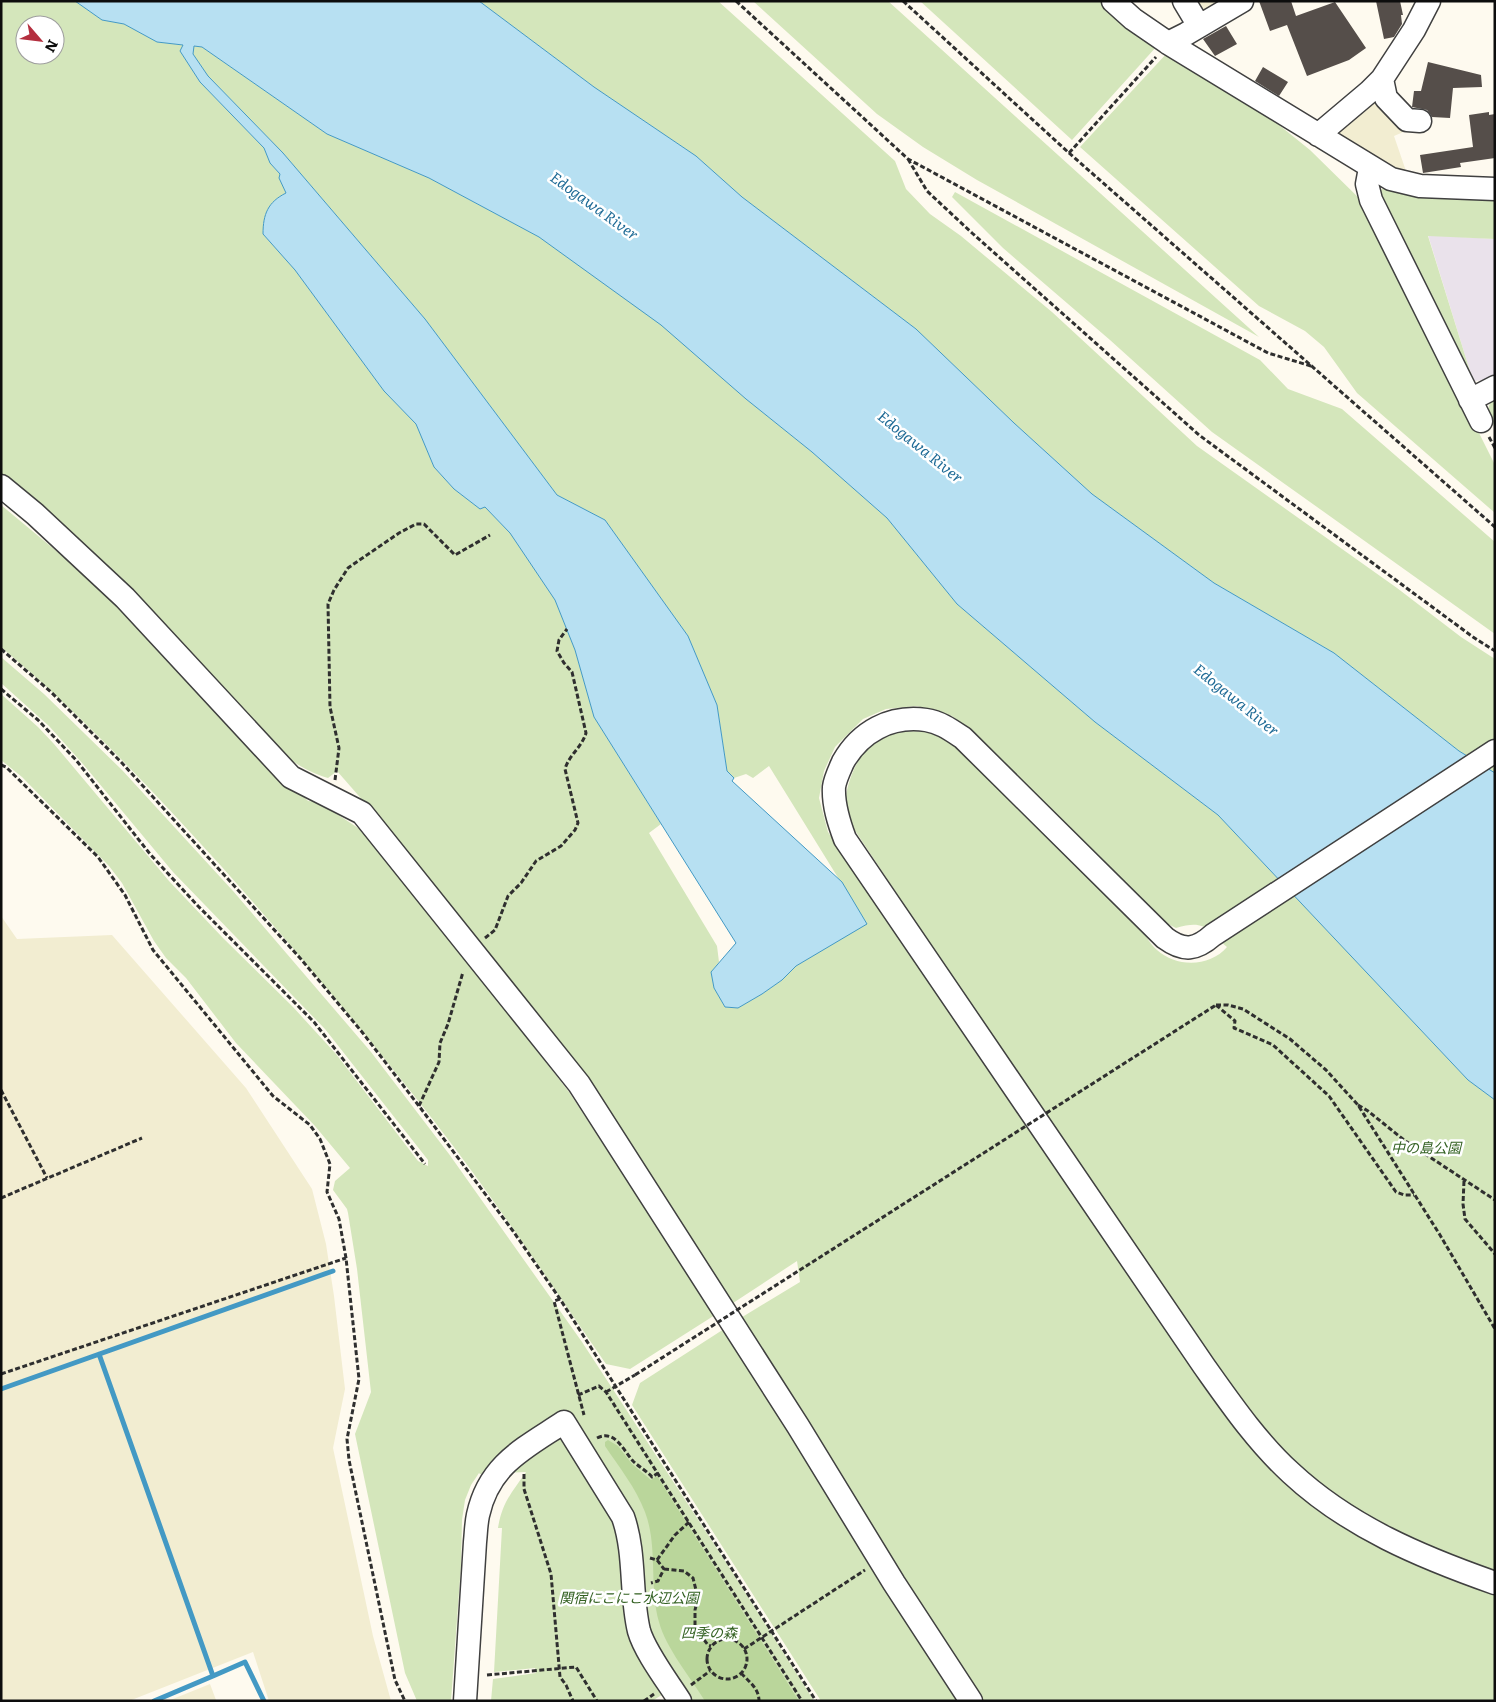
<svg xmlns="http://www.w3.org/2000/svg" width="1496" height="1702" font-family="Literata,'Noto Sans JP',serif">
<rect width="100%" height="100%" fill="#fefaef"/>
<!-- industrial -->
<path fill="#eae2eb" d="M1428 235 1495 239V393L1487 380 1473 381Z"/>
<!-- farmland -->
<path fill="#f2edd1" d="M1193 1H1231L1202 18Z
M1372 96 1408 130 1394 136 1407 174 1399 171 1335 134Z
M1 916 17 939 112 935 246 1088 312 1189 326 1244 334 1296 345 1389 333 1448 373 1636 391 1701H269L253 1652 129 1701H1Z
M210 1684 216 1700 168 1701Z"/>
<!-- green -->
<path fill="#d4e6bb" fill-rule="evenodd" d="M1 1H75L102 20 124 24 157 42 183 45 180 51 200 82 264 148 270 163 280 174 279 178 286 193C268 202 263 215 263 234L295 270 384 391 416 424 434 467 454 489 480 509 485 507 510 533 555 600 575 650 594 717 661 824 649 833 717 946 719 962 711 972 714 988 725 1007 738 1008 762 994 782 980 796 966 866 923 769 766 753 778 746 774 734 778 727 771 717 705 688 636 605 520 557 495 425 319 283 153 208 76 193 54 194 46 202 47 327 134 429 178 539 237 661 324 746 399 812 452 887 518 957 604 1095 722 1218 815 1468 1080 1495 1100V1573C1463 1562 1431 1552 1401 1538 1340 1508 1293 1467 1250 1416L1036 1104 852 826C850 819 846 811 846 804 845 794 849 782 852 774 865 739 898 725 934 734 943 736 953 744 961 749L1137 922C1143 931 1149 943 1157 950 1177 968 1210 967 1227 947 1207 929 1205 919 1176 928L1164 922 973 732 952 716 917 706 886 709 863 719 835 747 824 771 819 798 828 832 1233 1424C1274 1474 1323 1518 1381 1548 1417 1566 1457 1578 1495 1591V1701H982C898 1575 822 1445 739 1319L800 1282 797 1261 730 1305 585 1078 393 835 337 771 328 778C307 772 293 762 276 749L146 607 88 554 1 481ZM25 25H55V55H25Z
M479 1H718L895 161 906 189 930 214 961 236 1052 312 1197 446 1397 588 1461 637 1495 659V773L1459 751 1334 653 1214 583 1092 494 1014 423 916 329 742 197 696 156 594 87Z
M753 1H888L1259 337 977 180 923 147 877 114Z
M920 1H1100L1157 46 1072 140Z
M1168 52 1264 113 1310 150 1364 203 1495 465V513L1357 393 1324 347 1305 331 1259 306 1080 147Z
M1388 188 1495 198V239L1428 236 1473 381 1379 193 1382 189Z
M955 192 1260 360 1288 389 1342 409 1495 542V634L1212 432 1110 340 1003 248 952 197Z
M1495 397V429L1488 410 1491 399Z
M1 505 90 579 165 650 308 801 319 802 364 832 380 849 569 1092 715 1315 630 1369 606 1364C549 1282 495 1199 434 1121 366 1034 295 949 222 867 152 790 81 714 1 647Z
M1 657 44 694 122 770 233 891 371 1052 449 1154 582 1342 729 1567 814 1701H688L678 1685 652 1701H491L493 1679 536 1673 535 1668 494 1672 502 1528H498C502 1502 513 1491 526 1472L480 1474 479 1473 471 1485 465 1500 462 1520 461 1565 451 1701H417L405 1673 355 1434 371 1392 357 1269 348 1213 347 1209 333 1190 335 1181 350 1168 315 1126 236 1043 186 978 166 958 154 941 122 883 109 866 22 777 1 760V694L38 727 54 744 169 881 223 938 293 1007 336 1054 418 1161 428 1166V1160L325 1029 173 872 83 764 49 726 1 683Z
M724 1329 958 1701H821L632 1405 640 1383Z"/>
<!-- forest -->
<path fill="#bad69b" d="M608 1440 618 1446 632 1464 651 1480 657 1476 799 1701H705C690 1677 666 1648 659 1622 649 1586 658 1546 645 1512 636 1488 619 1467 605 1446V1442Z"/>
<!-- water -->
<path fill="#b7e0f2" stroke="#4399c4" d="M75 1H479L594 87 696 156 742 197 916 329 1014 423 1092 494 1214 583 1334 653 1459 751 1495 773V1100L1468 1080 1218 815 1095 722 957 604 887 518 812 452 746 399 661 325 539 237 429 178 327 134 202 47 194 46 193 54 208 76 283 153 425 319 557 495 605 520 688 636 717 705 727 771 734 778 732 781 842 882 867 924 796 966 782 980 762 994 738 1008 725 1007 714 988 711 972 736 943 594 717 575 650 555 600 510 533 485 507 480 509 454 489 434 467 416 424 384 391 295 270 263 234C263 214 268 202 286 193L279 178 280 174 270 163 264 148 200 82 180 51 183 45 157 42 124 24 102 20Z"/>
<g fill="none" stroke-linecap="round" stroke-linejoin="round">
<!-- stream -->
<path stroke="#4399c4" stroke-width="5" d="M99 1354 213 1676 154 1701
M1 1389 333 1271
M213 1676 245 1662 264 1701"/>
</g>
<!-- building -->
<path fill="#554e4a" d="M1259 1H1291L1296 16 1335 2 1366 48 1349 60 1307 76 1287 25 1270 31Z
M1376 1H1400L1403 15H1401L1402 24 1394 37 1384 39Z
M1226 26 1237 44 1215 56 1203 39Z
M1428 62 1481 75 1482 87 1453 88 1450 118 1432 117 1427 110 1412 107 1414 91H1421Z
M1263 67 1288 82 1279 96 1255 81Z
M1489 112V115L1495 114V158L1460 163 1461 167 1423 173 1420 155 1473 147 1469 115Z"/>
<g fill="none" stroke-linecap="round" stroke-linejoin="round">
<defs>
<path id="minor" d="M1113 1 1133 19 1168 43 1391 179 1420 186 1495 189
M1184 1 1199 26
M1168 43 1186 34 1242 1
M1382 79 1386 98 1407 120 1420 121
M1318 135 1369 92 1382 79 1414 30 1429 1
M1370 168 1367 184 1371 200 1481 421
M1470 400 1495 387
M1 486 35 514 125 598 291 777 362 813 579 1084 798 1426 894 1583 971 1701
M1495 751 1213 935C1196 950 1184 952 1165 938L963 738C951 730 940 722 926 720 890 715 860 732 843 762 840 769 835 779 834 787 833 805 839 823 845 839L1204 1366C1231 1404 1257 1442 1291 1473 1349 1527 1421 1557 1495 1583
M465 1701 475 1542C476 1533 476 1524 478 1515 489 1464 525 1448 564 1422L623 1517C636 1554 630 1594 639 1631 645 1652 668 1682 680 1701"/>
</defs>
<!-- minor casing -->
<use href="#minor" stroke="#404040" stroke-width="25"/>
<!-- path -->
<path stroke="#2f2f2f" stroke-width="3" stroke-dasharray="5 2.5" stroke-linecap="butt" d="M736 1 908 159 1268 353 1311 366
M903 1 1069 153 1495 527
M1069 153 1156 57
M908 159 927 191 972 233 1199 435 1473 637 1495 651
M1489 437 1495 448
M1 649 51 692 122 763 300 958 362 1032 419 1106 513 1231 560 1299 816 1701
M1 689 38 720 76 760 150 854 198 906 314 1022 425 1164
M1 765 6 767 98 857 125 895 153 950 273 1096 310 1125 320 1139 330 1164 327 1192 339 1219 346 1258 359 1379 347 1439 349 1460 395 1680 405 1701
M335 780 339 748 330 707 328 604 334 590 348 568 399 533 416 524H424L455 555 490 535
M485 938 495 930 508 896 521 883 536 861 561 846 575 830 578 823 565 769C569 755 582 747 586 733L572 672 564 663 557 651 559 640 567 629
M1216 1005H1228L1243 1009 1290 1039 1326 1070 1358 1105 1440 1235 1495 1329
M1216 1005 1235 1021 1234 1028 1273 1045 1329 1096 1396 1192 1404 1195H1414
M1 1090 47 1178
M1358 1105 1368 1111 1404 1140 1495 1200
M419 1106 439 1062 440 1043 448 1024 463 972
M1464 1181 1463 1204 1465 1219 1495 1254
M1 1198 142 1138
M560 1299 554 1301 584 1415
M1 1374 346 1258
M606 1392 635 1375
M578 1395 599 1386 606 1392 802 1701
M597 1438C615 1429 623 1450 633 1461 639 1467 647 1471 652 1477L658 1473
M524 1474V1489L551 1574 560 1677 566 1685 573 1701
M650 1558 657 1560 664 1569 658 1581 651 1583
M657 1560 675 1535 689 1522
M664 1569 684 1571 693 1578 698 1598 695 1610V1628L708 1645 711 1646
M707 1659a20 20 0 1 1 40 0a20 20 0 1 1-40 0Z
M744 1649 865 1570
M741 1673C749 1682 759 1688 759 1701
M487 1675 576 1667 597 1701
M691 1685 710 1671
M644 1701 654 1694"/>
<!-- minor -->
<use href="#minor" stroke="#fff" stroke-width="22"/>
<!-- path-bridge -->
<path stroke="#2f2f2f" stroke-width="3" stroke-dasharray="5 2.5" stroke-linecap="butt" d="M635 1375 1216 1005"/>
</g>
<g text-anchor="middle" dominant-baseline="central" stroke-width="5" stroke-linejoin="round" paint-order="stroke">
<!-- park labels -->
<g font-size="14" font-style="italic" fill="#336122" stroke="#fff">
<text x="1426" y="1147">中の島公園</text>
<text x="629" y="1597">関宿にこにこ水辺公園</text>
<text x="709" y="1632">四季の森</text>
</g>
<!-- water labels -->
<g font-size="15" font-style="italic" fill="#1f6b96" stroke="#fff">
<text transform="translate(595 205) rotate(36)">Edogawa River</text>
<text transform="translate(921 446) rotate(39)">Edogawa River</text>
<text transform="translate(1237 699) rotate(39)">Edogawa River</text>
</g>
</g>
<!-- border -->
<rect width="1496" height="1702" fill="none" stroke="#0d0d0d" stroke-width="5"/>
<!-- north arrow -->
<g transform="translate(40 40) rotate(118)"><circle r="24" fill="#ffffff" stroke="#9e9e9e"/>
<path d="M0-4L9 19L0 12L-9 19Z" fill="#b42f3f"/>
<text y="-8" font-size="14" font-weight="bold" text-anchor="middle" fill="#0d0d0d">N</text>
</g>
</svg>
